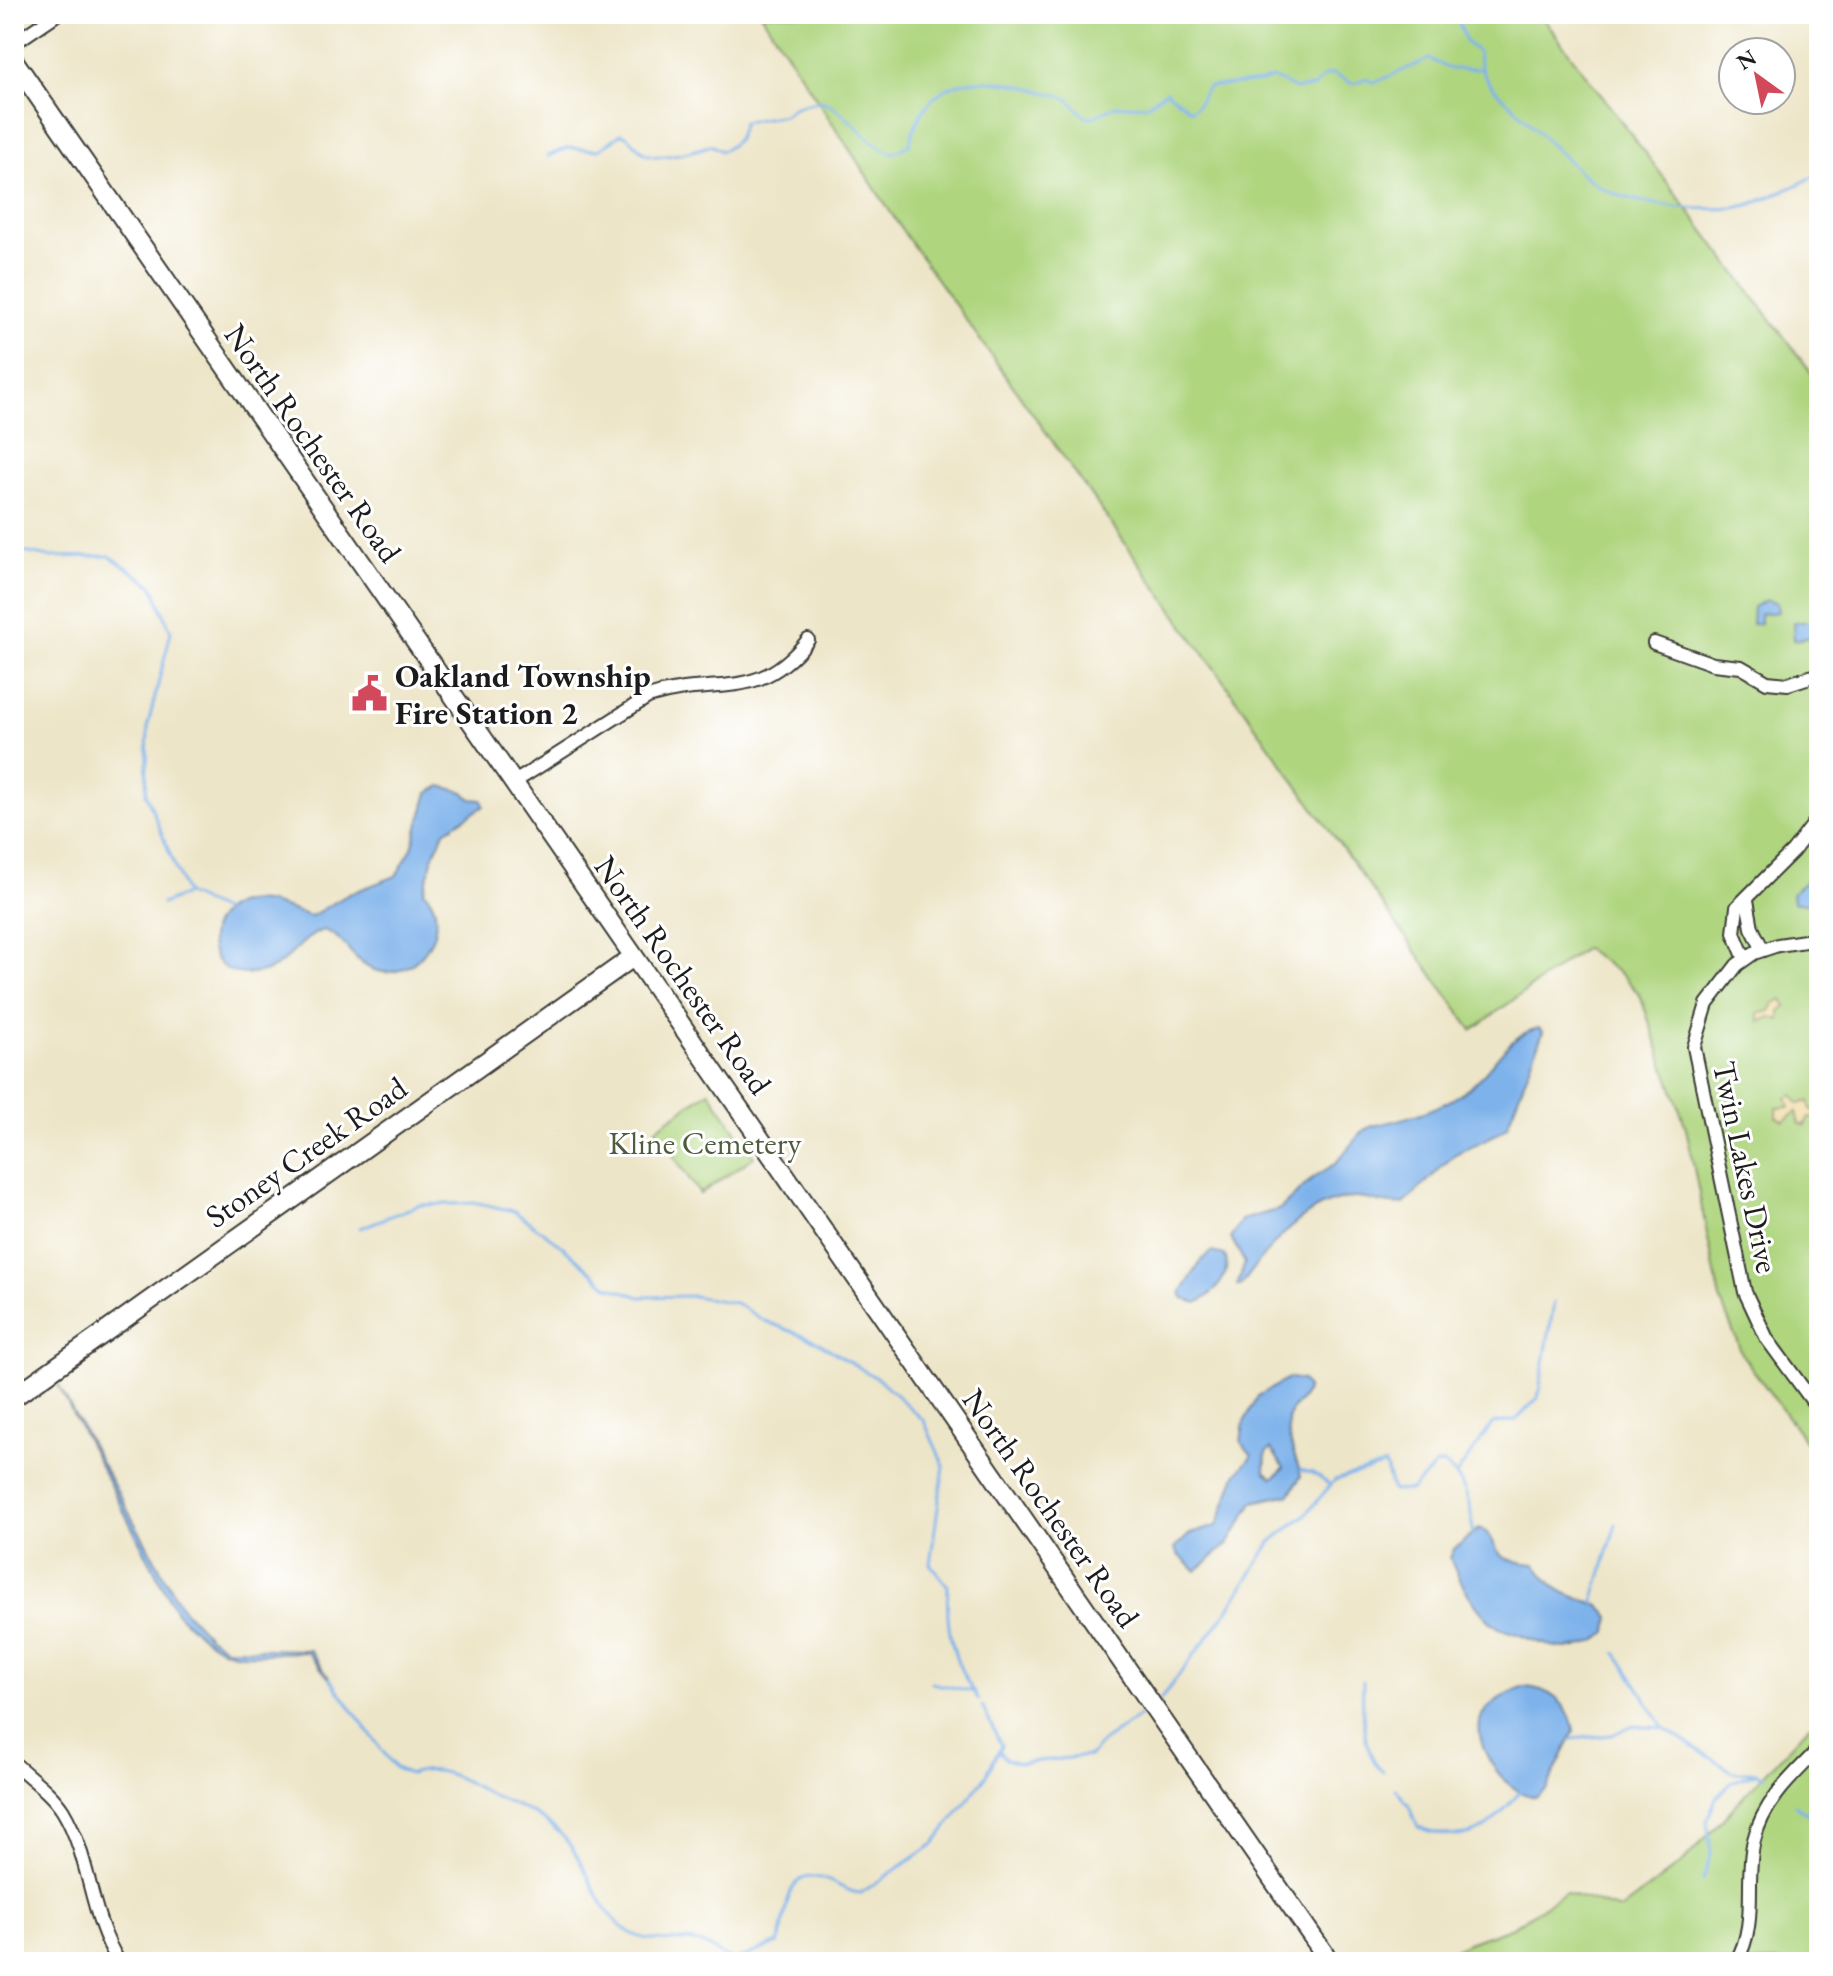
<svg xmlns="http://www.w3.org/2000/svg" width="1833" height="1976" font-family="'EB Garamond',serif">
<rect width="100%" height="100%" fill="#fff"/>
<filter id="ink" filterUnits="userSpaceOnUse"><feTurbulence type="fractalNoise" baseFrequency=".0125" numOctaves="2"/><feDisplacementMap in="SourceGraphic" scale="16" xChannelSelector="R" yChannelSelector="G"/><feConvolveMatrix kernelMatrix="1 2 1 2 8 2 1 2 1" color-interpolation-filters="sRGB"/></filter>
<filter id="wash" filterUnits="userSpaceOnUse"><feTurbulence type="fractalNoise" baseFrequency=".006" numOctaves="4" result="noise"/><feDisplacementMap in="SourceGraphic" scale="32" xChannelSelector="R" yChannelSelector="G"/><feGaussianBlur stdDeviation="1.8" result="paint"/><feColorMatrix in="noise" values="0 0 0 0 0 0 0 0 0 0 0 0 0 0 0 0 0 1.4 0 .05"/><feComposite in="paint" operator="in"/></filter>
<g filter="url(#wash)">
<rect width="100%" height="100%" fill="#ede5c7"/>
<!-- green -->
<path fill="#afd57f" stroke="#66784e" stroke-width="2" d="M761 14H1540L1819 383V1460L1743 1356 1720 1299 1686 1128 1640 995 1624 977 1585 948 1472 1030 906 236Z
M709 1091 754 1157 700 1194 655 1129Z
M1819 1715V1962H1429L1468 1943 1512 1927 1565 1892 1620 1910 1684 1861Z"/>
<!-- sand -->
<path fill="#eeda9e" stroke="#857b5d" stroke-width="2" d="M1783 999 1787 1006 1780 1011V1020L1770 1017 1760 1022 1758 1014 1770 1011 1774 1003Z
M1793 1095 1799 1104 1809 1101 1811 1109 1817 1112 1815 1117 1808 1118 1806 1125 1800 1124 1797 1112 1784 1121 1777 1117V1108L1790 1107 1787 1098Z"/>
<!-- water -->
<path fill="#7eb2eb" stroke="#4d6784" stroke-width="2" fill-rule="evenodd" d="M1766 600 1777 603 1778 612 1760 614V623L1752 624 1753 607Z
M1793 622H1819V636L1794 640Z
M441 786 464 792 471 799 482 800 484 806 445 831 434 853 424 891C455 921 420 981 378 971 352 965 347 937 323 930 299 938 289 965 263 972 198 987 196 910 245 902 268 898 291 911 311 916L349 894 396 876 412 848 428 793Z
M1819 871V903H1793L1792 893Z
M1539 1028 1543 1032 1507 1126 1497 1134 1455 1154 1404 1204C1387 1207 1372 1198 1355 1198 1307 1198 1266 1250 1241 1286H1237L1245 1263 1231 1238 1241 1220 1280 1209 1314 1177 1335 1164 1360 1134 1370 1127C1404 1118 1441 1111 1469 1088 1494 1068 1506 1035 1539 1028Z
M1212 1252 1225 1255C1232 1275 1214 1295 1197 1303L1184 1299 1181 1293 1202 1260Z
M1290 1378 1302 1380 1307 1388C1305 1400 1295 1403 1290 1413 1282 1429 1297 1459 1301 1476L1290 1494 1253 1502 1229 1543 1196 1571 1177 1554 1175 1548 1190 1534 1217 1526 1236 1475 1252 1455 1241 1442 1244 1422 1258 1396ZM1271 1449 1284 1468 1273 1478 1265 1471 1266 1453Z
M58 1385 182 1608 209 1637 226 1648 310 1650 330 1679 307 1652C237 1653 228 1667 176 1612Z
M1480 1528C1505 1542 1482 1560 1535 1564 1545 1578 1554 1589 1570 1595 1586 1602 1599 1601 1610 1617L1608 1633C1577 1656 1552 1649 1520 1635 1512 1632 1503 1631 1496 1626 1477 1613 1459 1580 1450 1558L1454 1549Z
M1522 1687C1548 1687 1570 1703 1574 1731L1547 1788 1536 1797C1508 1795 1475 1751 1480 1722 1482 1705 1508 1693 1522 1687Z"/>
<g fill="none" stroke-linecap="round" stroke-linejoin="round">
<!-- stream -->
<path stroke="#7eb2eb" stroke-width="3" d="M1456 14 1466 42 1478 52C1479 83 1501 93 1521 114 1543 137 1566 161 1591 181 1621 205 1696 211 1733 208 1754 206 1800 184 1819 174
M548 156 567 148 599 150 621 134C634 137 635 148 646 154 660 161 698 150 711 145L721 151C737 145 739 136 743 122L784 115 795 107 821 101C847 108 862 143 893 153L909 145C927 73 978 73 1038 90 1065 98 1065 92 1084 116L1094 117 1115 106 1147 105 1166 91 1191 110 1197 106 1208 87 1262 82 1272 78 1296 89 1314 87 1325 75 1333 74 1353 84 1366 78 1374 83 1429 59 1450 69H1478
M14 550 49 557 110 556 153 586 171 632 148 725 146 794 186 894 223 911
M162 904 186 894
M360 1228 419 1205 478 1203 514 1211 562 1246 608 1286 640 1297 693 1296 735 1303 765 1321 816 1341 881 1381 924 1421 944 1466 930 1564 948 1586C945 1628 953 1665 979 1700
M1300 1470 1313 1473 1330 1485
M1456 1475 1492 1424 1516 1420 1538 1398 1554 1303
M1593 1602 1616 1524
M1616 1653C1634 1677 1646 1702 1663 1727
M330 1679 395 1768 410 1774C445 1761 470 1787 500 1799 525 1809 549 1819 566 1840 588 1866 595 1905 622 1927 646 1947 670 1937 698 1943 712 1946 722 1958 736 1960L778 1943C789 1922 780 1869 820 1878 835 1881 846 1893 861 1893L934 1844 986 1776 1001 1745 982 1706
M1363 1681C1362 1708 1361 1752 1383 1772
M931 1683 971 1691
M1160 1700 1228 1610 1270 1543 1305 1515 1335 1480 1385 1465 1393 1491 1412 1490 1436 1465 1443 1464C1466 1479 1472 1507 1473 1533
M1572 1739 1612 1735 1631 1726 1664 1728 1733 1772H1756L1764 1777
M999 1751 1006 1759 1019 1763 1090 1756 1103 1741 1146 1712
M1396 1789 1408 1804 1418 1827C1473 1846 1483 1834 1520 1792
M1795 1805 1819 1821
M1703 1880 1711 1854 1707 1820 1716 1798 1732 1782 1755 1773"/>
</g>
</g>
<g filter="url(#ink)">
<g fill="none" stroke-linecap="round" stroke-linejoin="round">
<defs>
<path id="street" d="M14 43 57 14
M1654 643 1713 664 1741 667 1767 682 1788 684 1819 674
M513 783 648 697C715 675 756 705 808 640
M1747 900 1752 928 1763 950
M1819 939 1778 945 1754 953 1737 965 1707 1004 1694 1047 1745 1292 1767 1339 1819 1410
M1745 959 1734 933 1737 907 1793 851 1819 817
M14 1763C30 1778 51 1792 63 1811 91 1858 89 1915 119 1962
M1736 1962C1759 1922 1744 1882 1754 1840 1763 1802 1793 1775 1819 1749"/>
<path id="secondary" d="M14 61 1330 1962
M14 1397 633 957"/>
</defs>
<!-- street casing -->
<use href="#street" stroke="#3b3a36" stroke-width="16"/>
<!-- secondary casing -->
<use href="#secondary" stroke="#3b3a36" stroke-width="22"/>
<!-- street -->
<use href="#street" stroke="#fff" stroke-width="12"/>
<!-- secondary -->
<use href="#secondary" stroke="#fff" stroke-width="18"/>
</g>
</g>
<!-- icons -->
<defs>
<symbol id="civic-bare" viewBox="-9 -9 18 18"><path d="M-.6-6.5H3V-4.5H.6V-3L4-1V1h2V6H-6V1h2V-1L-.6-3ZM-1.2 2.5V6h2.4V2.5Z" fill="#d1495b" stroke="#fff" stroke-width="2.5" paint-order="stroke"/></symbol>
</defs>
<g fill-rule="evenodd">
<use href="#civic-bare" x="344" y="668" width="51" height="51"/>
</g>
<g text-anchor="middle" dominant-baseline="central" stroke-width="6" stroke-linejoin="round" paint-order="stroke">
<!-- street labels -->
<g font-size="32" fill="#1c1c1c" stroke="#fff">
<text transform="translate(313 443) rotate(55)">North Rochester Road</text>
<text transform="translate(683 975) rotate(55)">North Rochester Road</text>
<text transform="translate(306 1152) rotate(-35)">Stoney Creek Road</text>
<text transform="translate(1746 1167) rotate(78)">Twin Lakes Drive</text>
<text transform="translate(1051 1508) rotate(55)">North Rochester Road</text>
</g>
<!-- poi labels -->
<g font-size="32" font-weight="bold" fill="#1c1c1c" stroke="#fff" text-anchor="start">
<text x="395" y="676">Oakland Township<tspan x="395" dy="37">Fire Station 2</tspan></text>
</g>
<!-- park labels -->
<g font-size="32" fill="#4f5d3f" stroke="#fff">
<text x="705" y="1143">Kline Cemetery</text>
</g>
</g>
<!-- margin -->
<rect width="1833" height="1976" fill="none" stroke="#fff" stroke-width="48"/>
<!-- north arrow -->
<g transform="translate(1757 76) rotate(327)"><circle r="38" fill="#ffffff" stroke="#a4a4a4" stroke-width="2"/>
<path d="M0-6L14 30L0 20L-14 30Z" fill="#d1495b"/>
<text y="-12" font-size="22" font-weight="bold" text-anchor="middle" fill="#1c1c1c">N</text>
</g>
</svg>
